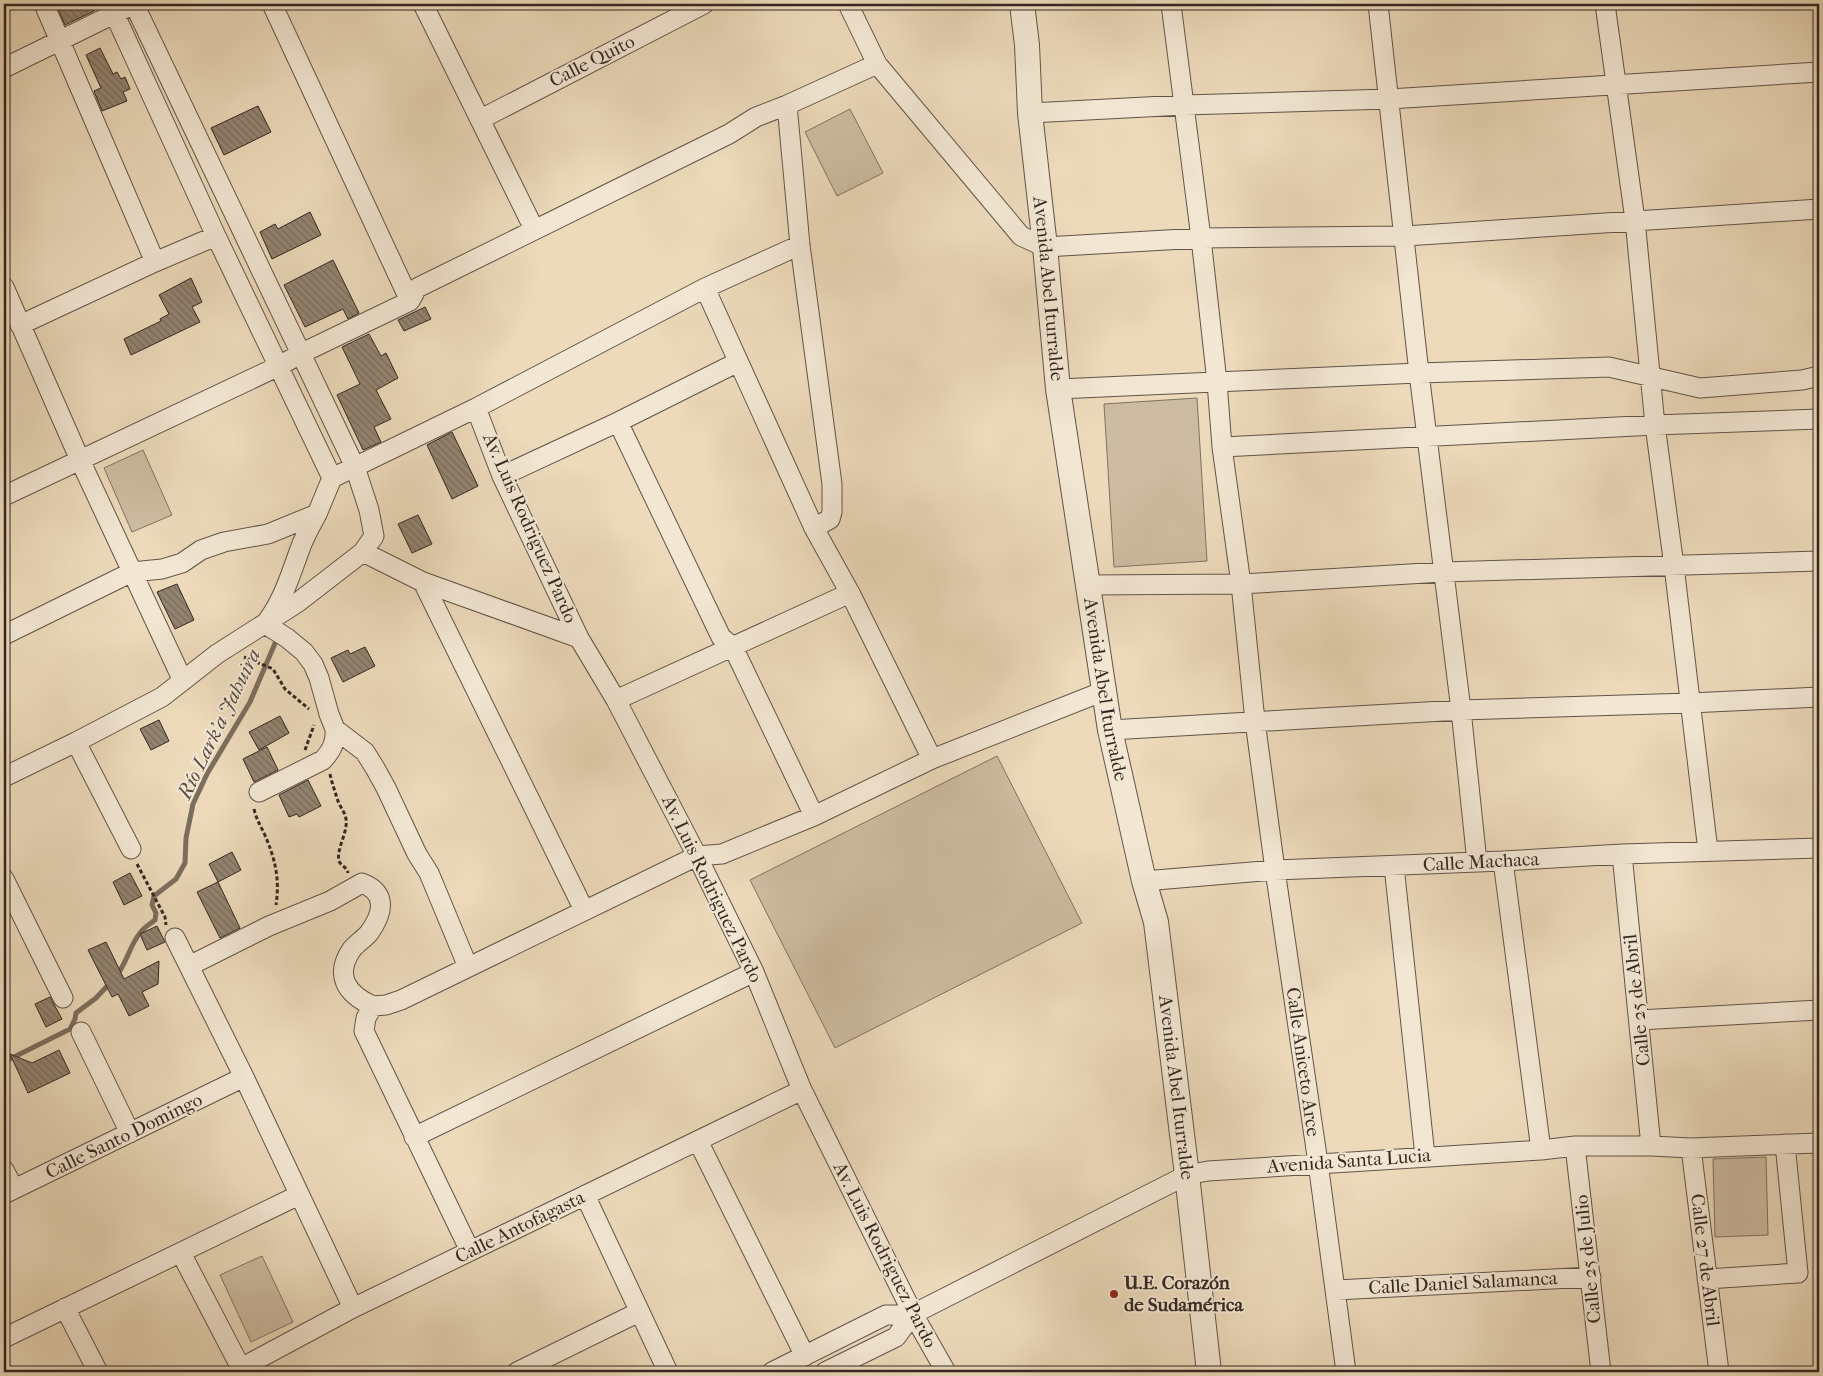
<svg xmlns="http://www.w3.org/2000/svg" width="1823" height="1376" font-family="'IM FELL French Canon',serif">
<defs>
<pattern id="building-back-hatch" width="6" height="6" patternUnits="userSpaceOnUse" patternTransform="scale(1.25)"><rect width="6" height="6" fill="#938471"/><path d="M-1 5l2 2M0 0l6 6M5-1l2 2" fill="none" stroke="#796c5c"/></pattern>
</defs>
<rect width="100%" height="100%" fill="#ecdabb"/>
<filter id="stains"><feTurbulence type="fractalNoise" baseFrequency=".004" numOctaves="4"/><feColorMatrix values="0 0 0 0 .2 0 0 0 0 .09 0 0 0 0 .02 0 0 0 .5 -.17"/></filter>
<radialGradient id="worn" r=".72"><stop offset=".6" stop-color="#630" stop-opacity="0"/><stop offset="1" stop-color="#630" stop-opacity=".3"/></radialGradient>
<!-- grass -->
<path fill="#cdbca1" stroke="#807261" d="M850 109 883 173 837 196 805 132Z
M1197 398 1207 561 1114 567 1104 404Z
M143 450 172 515 132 532 104 468Z
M997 756 1082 923 835 1048 750 880Z
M1766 1157 1768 1235 1715 1237 1713 1159Z
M262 1256 293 1322 251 1342 220 1275Z"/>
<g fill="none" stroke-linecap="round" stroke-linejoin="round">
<!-- stream -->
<path stroke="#7c6e5e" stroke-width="5" d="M117 975C127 962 130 945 140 933 144 927 150 924 155 920L156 913 152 905 154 896 176 879 185 863 186 838 193 804 207 774 250 702 276 641
M4 1062 70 1029 75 1019 76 1013 96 998 110 983"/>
</g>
<!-- building -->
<path fill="url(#building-back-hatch)" stroke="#332721" d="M69 4H90L94 11 65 25 58 9Z
M100 48 113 74 117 72 121 79 125 77 130 89 123 92 127 101 102 111 94 91 101 88 86 55Z
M258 106 271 132 224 155 211 128Z
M310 212 321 235 272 259 260 232 275 224 278 229Z
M333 260 359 313 348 319 343 309 305 327 284 285Z
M191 278 202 302 192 307 200 322 131 355 124 339 161 321 160 319 169 314 159 295Z
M425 307 431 319 404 331 398 320Z
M369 334 381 356 386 353 398 378 376 390 391 419 374 427 381 442 363 450 337 395 360 384 342 347Z
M452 432 478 486 452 499 427 445Z
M418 515 432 544 412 553 398 524Z
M177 584 194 620 175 629 157 592Z
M365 647 375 666 343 682 331 658 348 650 350 654Z
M280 716 289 733 259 750 249 732Z
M159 720 169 741 151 750 140 729Z
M267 747 278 770 254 782 243 759Z
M308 780 321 806 299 817 297 814 289 817 279 795Z
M232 852 241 870 218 882 209 864Z
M130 873 142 896 124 905 113 882Z
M218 882 240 928 220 938 197 892Z
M157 926 165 942 147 950 140 934Z
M106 942 124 979 159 961 158 984 142 992 149 1006 129 1016 118 994 112 997 88 950Z
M50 997 62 1019 46 1027 35 1004Z
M59 1050 70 1073 28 1093 10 1054 32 1063Z"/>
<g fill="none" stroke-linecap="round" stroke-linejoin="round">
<defs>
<path id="minor" d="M44 4 155 262
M110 4 216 236 332 478
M134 4 355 467 369 510 374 536 363 552
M272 4 410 301
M423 4 534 229
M848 4 877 64 1021 236 1045 247 1201 238 1405 236 1819 209
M1171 4 1201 238 1217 382 1222 447 1241 584 1255 721 1275 870 1318 1163 1346 1372
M1378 4 1419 373 1461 710 1477 862
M1605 4 1635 220 1655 425 1674 566 1708 851
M4 68 126 8
M787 105 800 245 832 484V512L830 519 814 528
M1030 113 1184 105 1389 99 1819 72
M481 119 704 4
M4 287 80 460 183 681
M705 288 814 528 850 593 932 759
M20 325 155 262 216 236
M1058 389 1419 373 1609 367 1700 388 1802 380 1819 376
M476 408 502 476 579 638 616 700 697 856 754 972 802 1090 913 1314 946 1372
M618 422 721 637 733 647 814 816
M1222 447 1655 425 1819 419
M502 476 618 422 738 362
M4 496 279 366 302 353 410 301 417 288 729 134 756 117 787 105 877 64
M317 514C311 525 304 537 300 549 290 576 283 601 265 624L287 638 304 652 313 664 319 678 329 714 335 729 365 752 375 768 386 788 417 854 429 873 468 967
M423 582 584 910
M1088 585 1241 584 1443 572 1819 561
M4 635 132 572 162 569 182 563 201 550 224 542 268 534 317 514 332 478 476 408 705 288 800 245
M616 700 850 593
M1110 730 1461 710 1690 703 1819 697
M76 742 131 849
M4 777 76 742 162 697 217 654 297 603 363 552 423 582 579 638
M259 792 323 760C332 750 336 742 335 729
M1622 854 1651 1146
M1503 861 1541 1150
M1394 866 1425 1156
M4 879 63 998
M1144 881 1275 870 1503 861 1622 854 1819 848
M175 938 244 1077 353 1308
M189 966 269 926 330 901 362 883C388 893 383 914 369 933 364 939 357 943 352 949 334 975 346 994 373 1006L366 1018 364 1031 470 1251
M373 1006 386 1005 401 1000 697 856 722 854 814 816 932 759 1104 691
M1639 1020 1819 1010
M81 1032 130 1133
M414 1137 754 972
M698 1141 805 1356
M1575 1146 1601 1372
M1691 1148 1719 1372
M4 1170 14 1189
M4 1194 244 1077
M585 1195 668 1372
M181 1253 243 1372
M1707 1279 1798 1273 1785 1144
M1336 1290 1591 1277
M65 1308 98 1372
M4 1338 299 1195
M241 1368 353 1308 802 1090
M517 1372 639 1312
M772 1372 886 1315 913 1314 1187 1175 1208 1171 1541 1150 1575 1146H1651L1691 1148 1819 1143
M825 1372 896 1337 913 1314"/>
<g id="tertiary">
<path id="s1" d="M1022 4 1027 45 1030 113 1045 247 1058 389 1110 730 1144 881 1156 922 1187 1175 1209 1372"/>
</g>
</defs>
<!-- minor casing -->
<use href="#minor" stroke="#615448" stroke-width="21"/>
<!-- tertiary casing -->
<use href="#tertiary" stroke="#615448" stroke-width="26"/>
<!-- path -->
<path stroke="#332721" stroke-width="3" stroke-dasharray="4 2.5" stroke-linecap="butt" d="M244 657 273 669 285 689 309 709
M305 750 314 725
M330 774C332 783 335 792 338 801 340 807 345 812 346 819 348 833 336 849 339 861 341 866 347 867 348 873
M254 809C256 818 260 825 264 833 275 858 280 878 276 905
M137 864 165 917 166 925"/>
<!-- minor -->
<use href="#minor" stroke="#f3e7d3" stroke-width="19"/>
<!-- tertiary -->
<use href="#tertiary" stroke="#f3e7d3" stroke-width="24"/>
</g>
<!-- markers -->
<circle fill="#8f2418" stroke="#f3e7d3" stroke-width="2" cx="1114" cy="1294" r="5"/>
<g text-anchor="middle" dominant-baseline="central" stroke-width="4" stroke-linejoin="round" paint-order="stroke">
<!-- street labels -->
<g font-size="19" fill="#332721" stroke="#f3e7d3">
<text transform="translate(592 61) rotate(-27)">Calle Quito</text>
<text stroke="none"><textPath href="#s1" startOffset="286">Avenida Abel Iturralde</textPath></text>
<text transform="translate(530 528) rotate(66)">Av. Luis Rodriguez Pardo</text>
<text stroke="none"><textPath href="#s1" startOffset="691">Avenida Abel Iturralde</textPath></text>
<text transform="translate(1481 862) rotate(-3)">Calle Machaca</text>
<text transform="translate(712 889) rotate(64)">Av. Luis Rodriguez Pardo</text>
<text transform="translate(1637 1000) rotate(-96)">Calle 25 de Abril</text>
<text transform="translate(1303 1062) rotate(82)">Calle Aniceto Arce</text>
<text stroke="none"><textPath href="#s1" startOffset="1096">Avenida Abel Iturralde</textPath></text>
<text transform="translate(124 1136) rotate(-26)">Calle Santo Domingo</text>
<text transform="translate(1349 1161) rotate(-4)">Avenida Santa Lucia</text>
<text transform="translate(520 1227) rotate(-26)">Calle Antofagasta</text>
<text transform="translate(885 1255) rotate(63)">Av. Luis Rodriguez Pardo</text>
<text transform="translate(1588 1259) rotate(-96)">Calle 25 de Julio</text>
<text transform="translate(1705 1260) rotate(83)">Calle 27 de Abril</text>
<text transform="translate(1463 1283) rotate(-3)">Calle Daniel Salamanca</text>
</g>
<!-- poi labels -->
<g font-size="19" font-weight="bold" fill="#332721" stroke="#f3e7d3" text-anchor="start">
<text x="1124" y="1283">U.E. Corazón<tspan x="1124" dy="22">de Sudamérica</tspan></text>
</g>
<!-- water labels -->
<g font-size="20" font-style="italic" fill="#584a40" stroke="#f3e7d3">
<text transform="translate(219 724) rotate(-64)">Río Lark’a Jahuira</text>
</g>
</g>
<!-- margin -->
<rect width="1823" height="1376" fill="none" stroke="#ecdabb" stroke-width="20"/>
<rect x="5" y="5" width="1813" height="1366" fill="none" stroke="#332721" stroke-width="2.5"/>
<rect x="10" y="10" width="1803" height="1356" fill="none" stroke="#332721"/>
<rect width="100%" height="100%" filter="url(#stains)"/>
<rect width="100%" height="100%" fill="url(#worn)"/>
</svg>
